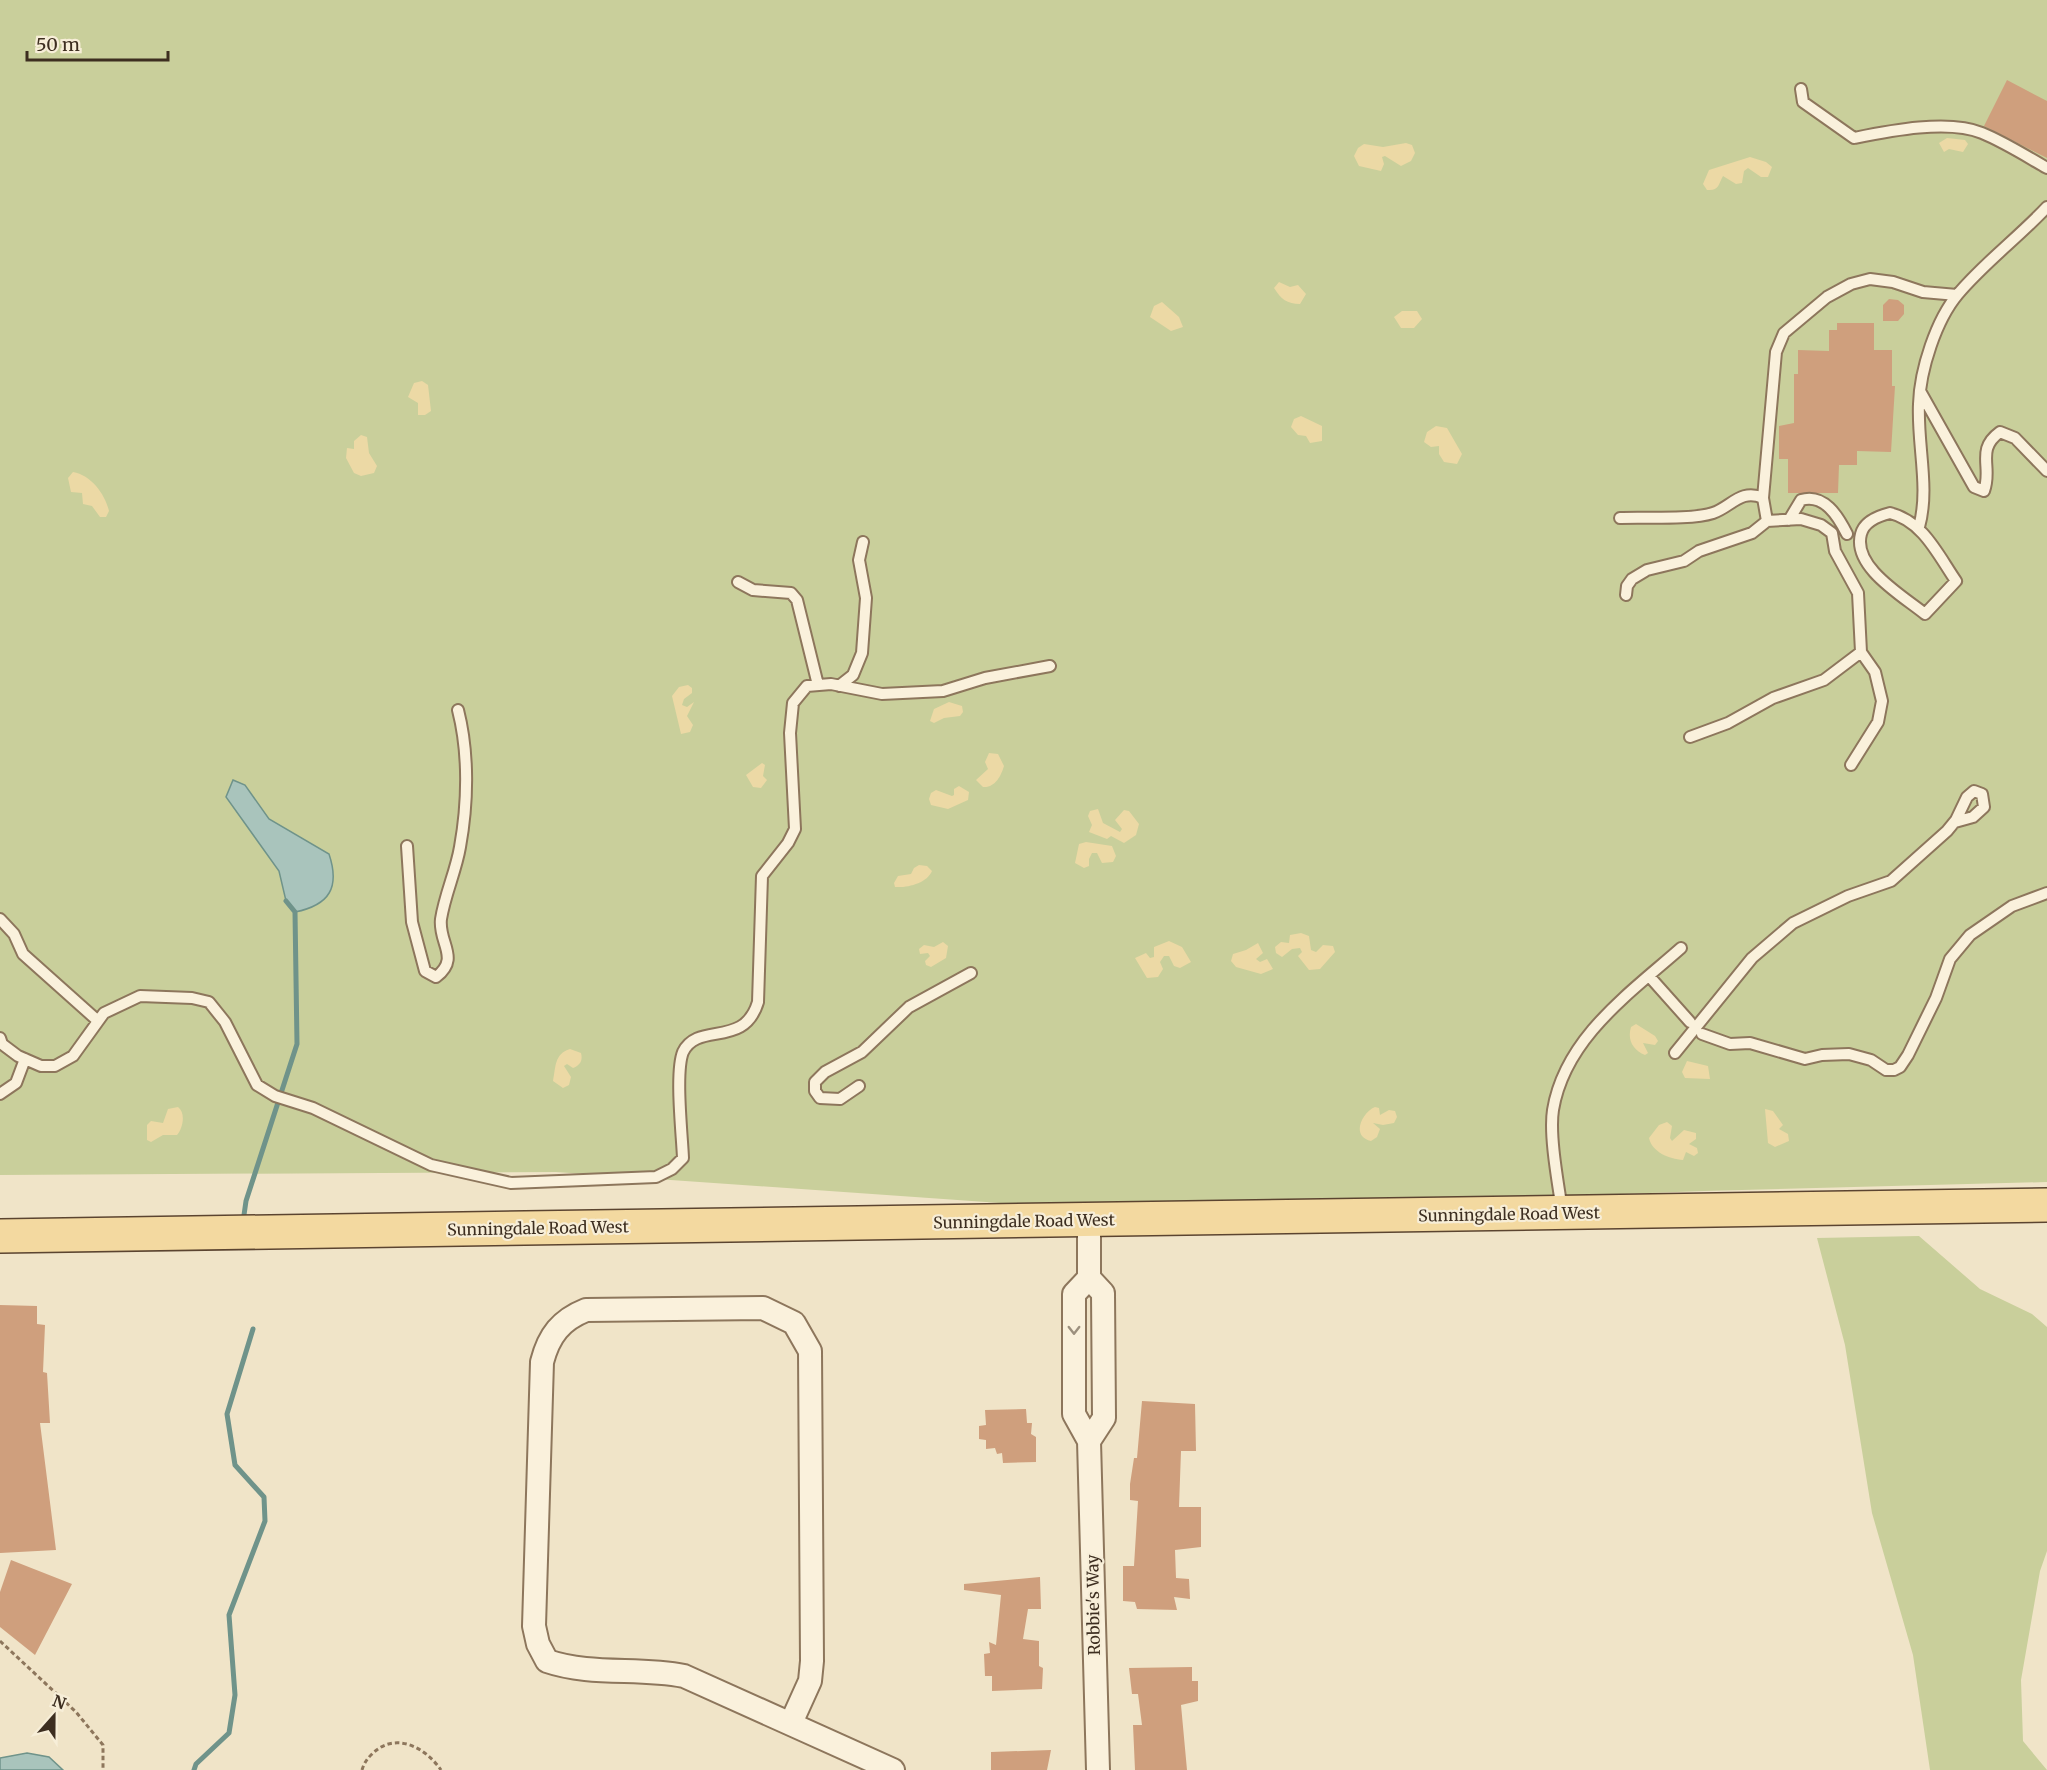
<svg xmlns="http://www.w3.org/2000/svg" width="2047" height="1770" font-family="Merriweather,serif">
<rect width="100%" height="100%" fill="#f0e4c8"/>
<!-- green -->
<path fill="#c9cf9b" d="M0 0H2047V1182L1704 1191 1131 1212 556 1172 0 1175Z
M1919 1236 1980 1289 2032 1314 2047 1327V1551L2040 1571 2021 1680 2023 1741 2047 1770H1930L1913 1655 1872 1513 1845 1345 1817 1238Z"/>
<!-- sand -->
<path fill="#ecd9a5" d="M1947 138 1965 140 1968 144 1963 152 1949 149 1944 152 1939 143Z
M1406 143 1412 145 1415 153 1411 161 1401 166 1385 156 1382 157 1384 164 1381 171 1359 166 1354 156 1358 148 1364 144 1383 147Z
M1750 157 1766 162 1772 167 1768 177H1761L1748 168 1744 171 1742 183 1736 184 1723 176C1718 185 1719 191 1707 190L1703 184 1709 170Z
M1279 282 1290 287 1298 285 1306 294 1300 304C1287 304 1281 299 1274 288Z
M1162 302 1179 317 1183 327 1171 331 1150 317 1154 306Z
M1402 311H1417L1422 319 1414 328H1401L1394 317Z
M422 381 428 385 431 411 425 415H418V403L408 397 414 383Z
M1301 416 1322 426V441L1310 443 1306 436 1298 435 1291 427 1294 419Z
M1436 426 1447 428 1462 454 1457 464 1444 462 1439 454V446L1431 447 1424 442 1427 432Z
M361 435 367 437 369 453 377 466 374 473 361 476 354 473 346 458 347 448 354 449V441Z
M73 472C91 475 105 494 109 511L106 517H100L92 506 83 504 82 493 71 492 68 478Z
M688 685 692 688V693L684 699 682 705 687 707 694 702 687 716 693 725 690 732 681 734 672 696 679 687Z
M949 702 962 706 963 712 960 716 944 718 934 723 930 721 934 709Z
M989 753 998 754 1004 766C1001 776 995 788 983 787L976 780 988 769 985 762Z
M762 763 765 765 763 776 767 780 761 788 753 787 746 775Z
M959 786 969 792 968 800 948 809 931 805 929 799 931 793 936 790 952 796 954 795V789Z
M1098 809 1103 823 1120 832 1122 829 1115 820 1124 810 1129 811 1139 824 1136 835 1124 843 1111 836 1107 839 1089 832 1092 825 1088 816 1090 811Z
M1086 842 1112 846 1116 856 1113 862 1102 863 1097 853H1092L1089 859V866L1084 868 1075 863 1079 844Z
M919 865 927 866 932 871C927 883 908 888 895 887L894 883 898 876 911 874 914 868Z
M1301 933 1309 936 1311 950 1316 952 1323 945 1333 946 1335 952 1320 969 1309 970 1298 956 1302 952 1300 948 1292 949 1282 957 1276 953 1275 947 1281 942 1289 943 1290 935Z
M1169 941 1182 947 1191 962 1180 968 1174 966 1169 956H1164L1160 962 1163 969 1158 977 1147 978 1135 958 1146 953 1150 958 1154 957V947Z
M943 942 948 946 946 958 931 967 926 965 925 961 930 956 928 953 920 954 919 949 924 945 934 947Z
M1258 943 1263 953 1256 959 1260 962 1267 959 1273 969 1261 974 1236 967 1231 961 1233 954 1246 950Z
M1636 1024 1655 1036 1658 1041 1655 1045 1643 1043 1648 1053 1645 1055C1633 1050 1627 1040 1631 1027Z
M570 1049 581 1053C583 1061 580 1065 573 1068L567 1064 564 1066 571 1077 569 1085 563 1088 553 1081C556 1067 554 1054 570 1049Z
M1687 1061 1708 1066 1710 1079 1685 1078 1682 1072Z
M178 1107C186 1113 183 1128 177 1135H163L151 1142 147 1140V1125L151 1121 163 1123 168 1109Z
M1375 1107 1379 1108 1380 1115 1389 1110 1395 1111 1397 1117 1394 1123 1383 1125 1373 1123 1380 1129 1377 1137 1371 1141C1351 1137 1361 1113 1375 1107Z
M1765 1109 1773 1111 1783 1125 1779 1129 1788 1134 1789 1141 1775 1147 1768 1143Z
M1667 1122 1672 1126 1670 1138 1672 1141 1684 1130 1696 1133V1139L1689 1144 1697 1148 1698 1153 1694 1156 1686 1152 1683 1160C1669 1159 1652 1152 1649 1138L1659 1125Z"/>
<!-- water -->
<path fill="#a9c4bc" stroke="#6f938a" stroke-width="1.5" d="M233 780 245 785 269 819 329 854C340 887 330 905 295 912L286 901 279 871 226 797Z
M27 1753 49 1757 63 1770H0V1758Z"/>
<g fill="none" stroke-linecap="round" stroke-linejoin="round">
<!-- stream -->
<path stroke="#6f938a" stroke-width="5" d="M244 1215 246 1201 297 1044 295 912 286 901
M194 1770 196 1764 229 1733 235 1695 229 1615 265 1521 264 1497 235 1465 227 1414 253 1329"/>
</g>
<!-- building -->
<path fill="#cf9f7d" d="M2007 80 2047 101V158L1984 126Z
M1889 299 1898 300 1904 305V314L1898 321H1883V305Z
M1837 323H1874V350H1892V386H1895L1891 452 1857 451V465H1839L1838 493H1788V459H1779V426L1794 423V374H1798V350L1829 351V330H1837Z
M0 1305 37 1306V1324L45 1325 43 1372 47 1373 50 1423H40L56 1550 0 1553Z
M1142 1401 1195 1404 1196 1451H1181L1179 1507H1201V1547L1175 1550 1176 1578 1189 1579 1190 1599 1174 1597 1177 1610 1137 1609 1135 1602 1123 1601V1566H1134L1138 1501 1130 1500V1484L1134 1458H1137Z
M1026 1409 1027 1423H1032L1031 1434 1036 1437V1462L1003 1463 1002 1453 997 1454 995 1448 986 1449V1440L979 1439V1426L986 1425 985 1410Z
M11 1560 72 1584 35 1655 0 1627V1592Z
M1040 1577 1041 1609H1028L1023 1639 1039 1641V1666L1043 1668 1042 1689 992 1691V1676H985L984 1654 990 1653 989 1642 996 1645 1001 1595 964 1590V1584Z
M1192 1667V1681H1198V1701L1181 1705 1187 1770H1135L1133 1725H1142L1138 1694H1132L1129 1668Z
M1051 1750 1047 1770H991V1752Z"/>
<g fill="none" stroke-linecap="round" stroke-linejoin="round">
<defs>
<path id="service" d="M1801 89 1803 102 1854 138C1889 131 1948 119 1982 133 2004 142 2026 156 2047 168
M1920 391 1974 487 1984 491C1993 467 1975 450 2000 432L2015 438 2047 471
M1763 498 1776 352 1784 333 1827 297 1851 284 1870 279 1893 282 1923 292 1957 295
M1890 513C1923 521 1938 555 1956 581L1925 614C1903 596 1852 567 1861 534 1864 522 1878 516 1890 513Z
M1620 518C1644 517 1691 520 1713 513 1731 507 1741 488 1763 498L1767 521
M1789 520 1801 500C1824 493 1838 516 1847 534
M1919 527C1930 488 1917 445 1919 404 1920 370 1936 320 1958 294 1985 262 2019 237 2047 207
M738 582 753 590 791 593 797 600 818 685
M1626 595 1627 586 1632 579 1647 570 1684 561 1699 551 1752 533 1767 521 1801 519 1821 525 1832 533 1835 551 1858 593 1861 652 1875 672 1882 701 1878 722 1851 765
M839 686 853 675 862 653 866 598 859 560 863 542
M1690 737 1728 723 1773 698 1824 680 1861 652
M407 846 412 922 425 971 436 977C461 958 438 943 441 919 445 894 456 871 460 847 468 803 469 753 458 710
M0 919 14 934 23 954 98 1021
M1649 976 1690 1022
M1702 1034 1730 1044 1750 1043 1805 1059 1822 1055 1849 1054 1871 1060 1886 1070H1894L1900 1067 1908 1055 1936 998 1950 959 1970 935 2012 906 2047 893
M0 1038 2 1044 18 1056 41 1066H55L73 1056 104 1013 140 996 192 998 209 1002 225 1022 257 1085 275 1096 313 1108 431 1165 511 1183 656 1177 672 1169 683 1158C682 1134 675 1072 683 1052 698 1021 744 1049 758 1002L762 876 788 843 795 829 790 733 793 703 807 686 831 684 882 694 943 691 985 678 1050 666
M1675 1053 1752 958 1793 923 1848 896 1891 881 1947 831 1956 820 1967 797 1974 791 1982 794 1984 807 1973 817 1955 822
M859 1086 840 1099 820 1098 815 1091V1082L825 1072 862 1052 909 1007 971 973
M0 1094 16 1083 25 1059
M1562 1210C1558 1183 1549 1135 1553 1110 1565 1038 1630 993 1681 948"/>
<path id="minor" d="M1089 1220V1278L1074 1294V1414L1089 1441 1098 1770
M1089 1278 1103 1293 1104 1418 1089 1441
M791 1723 810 1681 812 1661 810 1351 794 1323 763 1308 586 1310C561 1320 549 1335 542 1362L534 1626 538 1644 547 1661C591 1676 638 1667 684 1676L893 1770"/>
<path id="primary" d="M0 1236 2047 1205"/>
</defs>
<!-- service casing -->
<use href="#service" stroke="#8d765c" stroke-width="14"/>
<!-- minor casing -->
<use href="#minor" stroke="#8d765c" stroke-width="26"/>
<!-- primary casing -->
<use href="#primary" stroke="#5b4430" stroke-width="36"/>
<!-- path -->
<path stroke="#8d765c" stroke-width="3" stroke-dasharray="4.5 3" stroke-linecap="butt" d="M0 1641 76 1712 103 1745V1770
M362 1770C364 1763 367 1759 372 1754 395 1731 425 1747 441 1770"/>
<!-- service -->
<use href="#service" stroke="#faf1dc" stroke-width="10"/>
<!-- minor -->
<use href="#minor" stroke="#faf1dc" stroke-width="22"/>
<!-- primary -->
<use href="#primary" stroke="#f3d9a0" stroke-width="33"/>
</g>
<!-- one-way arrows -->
<defs><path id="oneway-chevron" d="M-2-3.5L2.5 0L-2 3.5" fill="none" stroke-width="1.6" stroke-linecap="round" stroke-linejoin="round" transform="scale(1.5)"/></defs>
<use stroke="#9c907e" href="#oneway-chevron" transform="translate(1074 1330) rotate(90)"/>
<g text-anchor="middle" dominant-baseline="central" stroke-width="4.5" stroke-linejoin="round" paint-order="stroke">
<!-- street labels -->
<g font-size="16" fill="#3d2e20" stroke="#f7eed8">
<text transform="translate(1509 1214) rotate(-1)">Sunningdale Road West</text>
<text transform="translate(1024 1221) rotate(-1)">Sunningdale Road West</text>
<text transform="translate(538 1228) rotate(-1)">Sunningdale Road West</text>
<text transform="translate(1093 1605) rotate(-91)">Robbie's Way</text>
</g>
</g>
<!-- north arrow -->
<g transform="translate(54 1716) rotate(21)" stroke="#f7eed8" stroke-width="4.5" paint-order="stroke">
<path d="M0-4.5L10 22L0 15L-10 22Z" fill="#3d2e20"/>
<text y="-9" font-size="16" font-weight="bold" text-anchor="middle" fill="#3d2e20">N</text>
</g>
<!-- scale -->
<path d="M27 51v9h141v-9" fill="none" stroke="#3d2e20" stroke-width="3"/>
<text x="36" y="51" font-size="18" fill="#3d2e20" stroke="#f7eed8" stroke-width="4.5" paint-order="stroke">50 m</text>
</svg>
